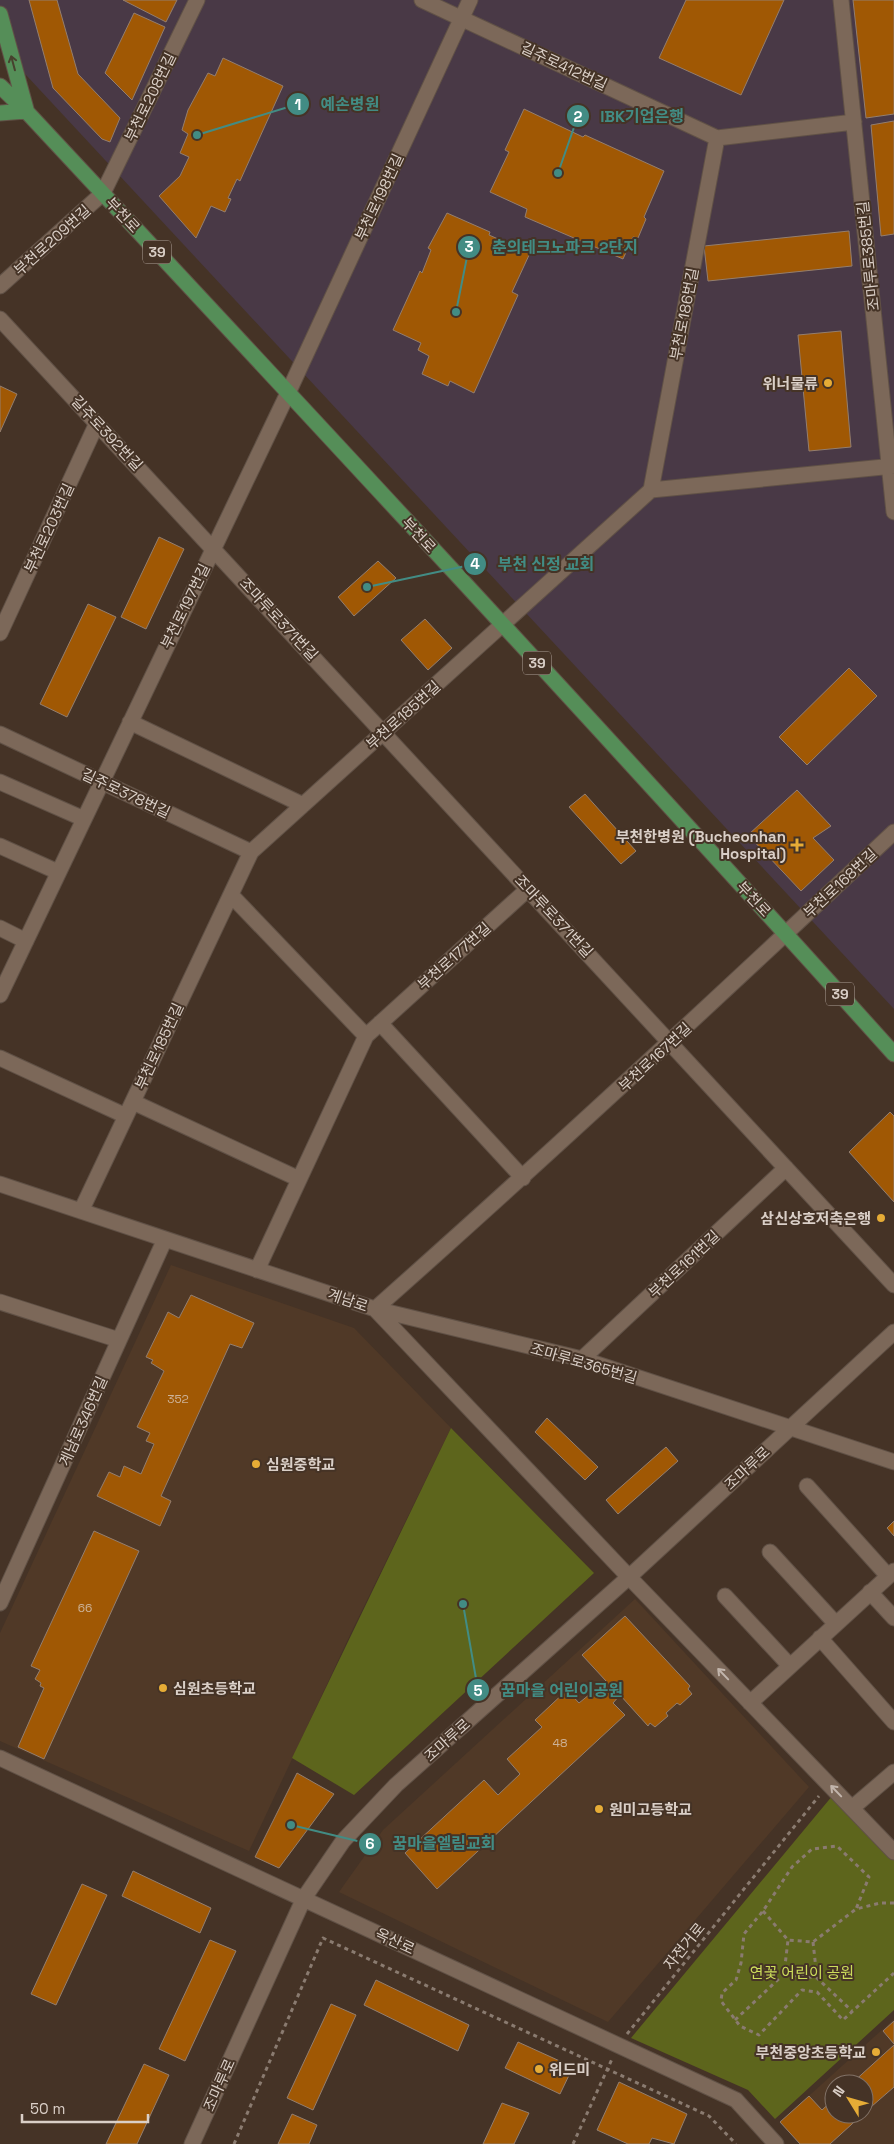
<svg xmlns="http://www.w3.org/2000/svg" width="894" height="2144" font-family="'Space Grotesk','Noto Sans KR',sans-serif">
<rect width="100%" height="100%" fill="#453326"/>
<!-- built -->
<path fill="#503927" fill-rule="evenodd" d="M171 1265 354 1328 451 1428 350 1635 249 1851 0 1741V1633Z
M635 1599 809 1787 608 2022 339 1892 383 1830Z
M894 2019V2144H800L780 2122ZM834 2084H864V2114H834Z"/>
<!-- industrial -->
<path fill="#493946" d="M0 0H894V1009L0 47Z"/>
<!-- green -->
<path fill="#5d651c" d="M451 1428 594 1573 354 1795 292 1758Z
M833 1795 894 1860V2010L775 2119 748 2090 631 2038Z"/>
<!-- building -->
<path fill="#a05804" stroke="#937e6f" d="M29 0H57L78 74 120 118 110 142 102 139 53 88Z
M123 0H177L166 22Z
M686 0H784L741 95 659 58Z
M853 0H894V114L866 118Z
M134 13 165 27 132 100 105 73Z
M223 58 283 86 240 181 237 179 228 198 231 199 225 212 211 206 196 238 159 196 180 176 189 157 180 153 188 134 182 130 188 110 208 73 215 76Z
M524 109 583 137 585 135 664 171 644 217 646 219 638 238 633 237 623 259 525 217 527 209 490 192 509 152 505 150Z
M894 121V234L881 236 871 125Z
M447 213 490 232 489 235 530 253 512 292 518 295 474 393 450 381 448 386 422 374 429 356 418 350 421 343 393 330 420 271 422 273 431 250 428 248Z
M849 231 852 266 708 281 704 246Z
M841 331 851 447 809 451 798 335Z
M0 386 17 394 0 432Z
M159 537 184 549 146 629 121 617Z
M378 561 396 578 354 616 338 597Z
M88 604 116 617 67 717 40 704Z
M425 619 452 648 428 670 401 640Z
M849 668 877 696 807 765 779 737Z
M797 790 831 826 813 838 834 860 801 891 748 835Z
M585 794 636 851 621 864 569 807Z
M890 1112 894 1116V1202L849 1152Z
M191 1295 254 1323 242 1348 230 1344 161 1496 171 1501 160 1526 97 1496 109 1472 120 1477 124 1466 141 1474 154 1444 146 1441 150 1433 137 1427 164 1371 151 1363 153 1360 146 1357 168 1312 179 1318Z
M547 1418 598 1467 585 1480 535 1432Z
M666 1447 678 1461 618 1514 606 1500Z
M894 1521V1536L887 1528Z
M94 1531 139 1551 44 1759 18 1747 44 1688 40 1686 41 1683 35 1679 40 1670 31 1666Z
M625 1616 690 1686 688 1689 692 1694 680 1705 677 1703 666 1713 668 1716 655 1727 650 1723 648 1726 620 1695 613 1703 625 1715 437 1889 405 1853 484 1780 498 1795 520 1774 507 1759 542 1727 535 1720 567 1690 579 1703 606 1681 582 1655Z
M297 1773 334 1794 279 1868 255 1857Z
M133 1871 211 1908 200 1933 122 1896Z
M82 1884 107 1895 56 2005 31 1994Z
M210 1940 236 1951 185 2061 159 2049Z
M376 1980 469 2025 458 2051 364 2005Z
M331 2004 356 2015 313 2110 287 2098Z
M894 2021V2044L883 2031Z
M518 2042 573 2067 560 2094 505 2068Z
M894 2045V2087L864 2113V2084H851Z
M144 2064 169 2075 137 2144H106Z
M619 2082 687 2114 674 2144 652 2138 649 2144H628L597 2130Z
M809 2096 822 2110 834 2099V2114H863L830 2144H800L780 2122Z
M502 2103 529 2113 514 2144H483Z
M292 2114 317 2125 309 2144H278Z"/>
<g fill="none" stroke-linecap="round" stroke-linejoin="round">
<defs>
<path id="minor" d="M422 0 717 138 854 122
M841 0 894 512
M0 286 103 193 197 0
M0 319 894 1285
M651 490 717 138
M0 633 97 423
M130 722 303 805
M0 734 251 852
M0 782 84 819
M0 846 58 872
M231 895 366 1036
M0 928 26 941
M0 995 288 393 470 0
M380 1023 523 1178
M0 1058 126 1116
M133 1102 299 1179
M0 1184 375 1309 582 1359 894 1462
M81 1211 251 852 651 490 894 466
M257 1270 366 1036 528 889
M0 1302 119 1340
M375 1309 629 1577 894 1852
M375 1309C551 1153 723 993 894 832
M582 1359 786 1168
M807 1486 888 1576
M770 1552 836 1624
M870 1592 894 1618
M725 1596 790 1666
M0 1603 165 1239
M820 1638 894 1722
M750 1703 894 1571
M0 1758 736 2100 776 2144
M852 1808 894 1772
M192 2144 304 1898 343 1841 396 1785 629 1577 894 1332"/>
<path id="major" d="M0 14 26 109
M0 86 26 111C317 423 608 736 894 1054
M0 113 26 111"/>
</defs>
<!-- minor casing -->
<use href="#minor" stroke="#605146" stroke-width="17"/>
<!-- major casing -->
<use href="#major" stroke="#605146" stroke-width="17"/>
<!-- path -->
<path stroke="#8a7b70" stroke-width="3" stroke-dasharray="4 4" stroke-linecap="butt" d="M894 1903H880L856 1909 869 1877 837 1846 812 1849 792 1867 763 1911 744 1934 741 1963 736 1980 722 1993 721 2001 740 2026 759 2035 802 1990 817 1992 843 2020 894 1973
M763 1911 788 1940 813 1942 856 1909
M813 1942 817 1978
M784 1974 817 1978 852 2011
M735 2020 784 1974 788 1940
M627 2034 819 1796
M234 2144 323 1938 709 2116 736 2144
M573 2144 612 2059"/>
<!-- minor -->
<use href="#minor" stroke="#7c6859" stroke-width="15"/>
<!-- major -->
<use href="#major" stroke="#558e58" stroke-width="15"/>
</g>
<!-- one-way arrows -->
<defs><path id="oneway-shaft" d="M-6 0H5M1.5-3L5.5 0L1.5 3" fill="none" stroke-width="1.6" stroke-linecap="round" stroke-linejoin="round" transform="scale(1.25)"/></defs>
<use stroke="#47412e" href="#oneway-shaft" transform="translate(13 63) rotate(-105)"/>
<g stroke="#c2b5ac">
<use href="#oneway-shaft" transform="translate(723 1674) rotate(-134)"/>
<use href="#oneway-shaft" transform="translate(836 1791) rotate(-134)"/>
</g>
<!-- markers -->
<g fill="#e6ac36" stroke="#453326" stroke-width="2">
<circle cx="828" cy="383" r="5"/>
<path d="M794.5 837.5h5v5h5v5h-5v5h-5v-5h-5v-5h5z"/>
<circle cx="881" cy="1218" r="5"/>
<circle cx="256" cy="1464" r="5"/>
<circle cx="163" cy="1688" r="5"/>
<circle cx="599" cy="1809" r="5"/>
<circle cx="876" cy="2052" r="5"/>
<circle cx="539" cy="2069" r="5"/>
</g>
<g text-anchor="middle" dominant-baseline="central" stroke-width="4" stroke-linejoin="round" paint-order="stroke">
<!-- number labels -->
<g font-size="12" fill="#ccb196">
<text x="178" y="1399">352</text>
<text x="85" y="1608">66</text>
<text x="560" y="1743">48</text>
</g>
<!-- shield labels -->
<g fill="#453326" stroke="#ada097" stroke-width="1">
<rect x="143" y="240.5" width="28" height="23" rx="4"/>
<rect x="523" y="651.5" width="28" height="23" rx="4"/>
<rect x="826" y="982.5" width="28" height="23" rx="4"/>
</g>
<g font-size="14" font-weight="bold" fill="#dacfc7">
<text x="157" y="252">39</text>
<text x="537" y="663">39</text>
<text x="840" y="994">39</text>
</g>
<!-- street labels -->
<g font-size="15" fill="#dacfc7" stroke="#453326">
<text transform="translate(564 66) rotate(25)">길주로412번길</text>
<text transform="translate(150 97) rotate(-64)">부천로208번길</text>
<text transform="translate(379 197) rotate(-65)">부천로198번길</text>
<text transform="translate(123 215) rotate(47)">부천로</text>
<text transform="translate(52 240) rotate(-42)">부천로209번길</text>
<text transform="translate(868 256) rotate(-96)">조마루로385번길</text>
<text transform="translate(684 314) rotate(-79)">부천로186번길</text>
<text transform="translate(107 433) rotate(47)">길주로392번길</text>
<text transform="translate(49 528) rotate(-65)">부천로203번길</text>
<text transform="translate(419 535) rotate(47)">부천로</text>
<text transform="translate(185 606) rotate(-64)">부천로197번길</text>
<text transform="translate(279 619) rotate(47)">조마루로371번길</text>
<text transform="translate(403 715) rotate(-42)">부천로185번길</text>
<text transform="translate(126 793) rotate(25)">길주로378번길</text>
<text transform="translate(840 883) rotate(-43)">부천로168번길</text>
<text transform="translate(754 899) rotate(47)">부천로</text>
<text transform="translate(554 916) rotate(47)">조마루로371번길</text>
<text transform="translate(454 956) rotate(-42)">부천로177번길</text>
<text transform="translate(159 1046) rotate(-65)">부천로185번길</text>
<text transform="translate(655 1057) rotate(-43)">부천로167번길</text>
<text transform="translate(684 1264) rotate(-43)">부천로161번길</text>
<text transform="translate(348 1300) rotate(19)">계남로</text>
<text transform="translate(584 1363) rotate(16)">조마루로365번길</text>
<text transform="translate(83 1421) rotate(-66)">계남로346번길</text>
<text transform="translate(747 1468) rotate(-43)">조마루로</text>
<text transform="translate(447 1740) rotate(-42)">조마루로</text>
<text transform="translate(395 1941) rotate(25)">옥산로</text>
<text transform="translate(684 1946) rotate(-51)">자전거로</text>
<text transform="translate(219 2085) rotate(-66)">조마루로</text>
</g>
<!-- poi labels -->
<g font-size="15" font-weight="bold" fill="#dacfc7" stroke="#453326" text-anchor="end">
<text x="818" y="383">위너물류</text>
<text x="786" y="836">부천한병원 (Bucheonhan<tspan x="786" dy="17">Hospital)</tspan></text>
<text x="871" y="1218">삼신상호저축은행</text>
<text x="266" y="1464" text-anchor="start">심원중학교</text>
<text x="173" y="1688" text-anchor="start">심원초등학교</text>
<text x="609" y="1809" text-anchor="start">원미고등학교</text>
<text x="866" y="2052">부천중앙초등학교</text>
<text x="549" y="2069" text-anchor="start">위드미</text>
</g>
<!-- park labels -->
<g font-size="15" fill="#ccdd5b" stroke="#453326">
<text x="802" y="1972">연꽃 어린이 공원</text>
</g>
</g>
<!-- callouts -->
<path fill="none" stroke="#428c84" stroke-width="2" d="M197 135L298 104M558 173L578 116M456 312L469 247M367 587L475 564M463 1604L478 1690M291 1825L370 1844"/>
<g fill="#428c84" stroke="#453326" stroke-width="2">
<circle cx="197" cy="135" r="5"/>
<circle cx="558" cy="173" r="5"/>
<circle cx="456" cy="312" r="5"/>
<circle cx="367" cy="587" r="5"/>
<circle cx="463" cy="1604" r="5"/>
<circle cx="291" cy="1825" r="5"/>
<circle cx="298" cy="104" r="12"/>
<circle cx="578" cy="116" r="12"/>
<circle cx="469" cy="247" r="12"/>
<circle cx="475" cy="564" r="12"/>
<circle cx="478" cy="1690" r="12"/>
<circle cx="370" cy="1844" r="12"/>
</g>
<g font-size="15" text-anchor="middle" font-weight="bold" fill="#fff">
<text x="298" y="110">1</text>
<text x="578" y="122">2</text>
<text x="469" y="252">3</text>
<text x="475" y="569">4</text>
<text x="478" y="1696">5</text>
<text x="370" y="1849">6</text>
</g>
<g font-size="16" text-anchor="middle" font-weight="bold" fill="#428c84" stroke="#453326" stroke-width="4" stroke-linejoin="round" paint-order="stroke">
<text x="350" y="110">예손병원</text>
<text x="642" y="122">IBK기업은행</text>
<text x="565" y="253">춘의테크노파크 2단지</text>
<text x="546" y="570">부천 신정 교회</text>
<text x="562" y="1696">꿈마을 어린이공원</text>
<text x="444" y="1849">꿈마을엘림교회</text>
</g>
<!-- north arrow -->
<g transform="translate(849 2099) rotate(307)"><circle r="24" fill="#453326" stroke="#817166"/>
<path d="M0-4L9 19L0 12L-9 19Z" fill="#e6ac36"/>
<text y="-8" font-size="14" font-weight="bold" text-anchor="middle" fill="#dacfc7">N</text>
</g>
<!-- scale -->
<path d="M22 2114v8h126v-8" fill="none" stroke="#dacfc7" stroke-width="2.5"/>
<text x="30" y="2114" font-size="15" fill="#dacfc7" stroke="#453326" stroke-width="4" paint-order="stroke">50 m</text>
</svg>
